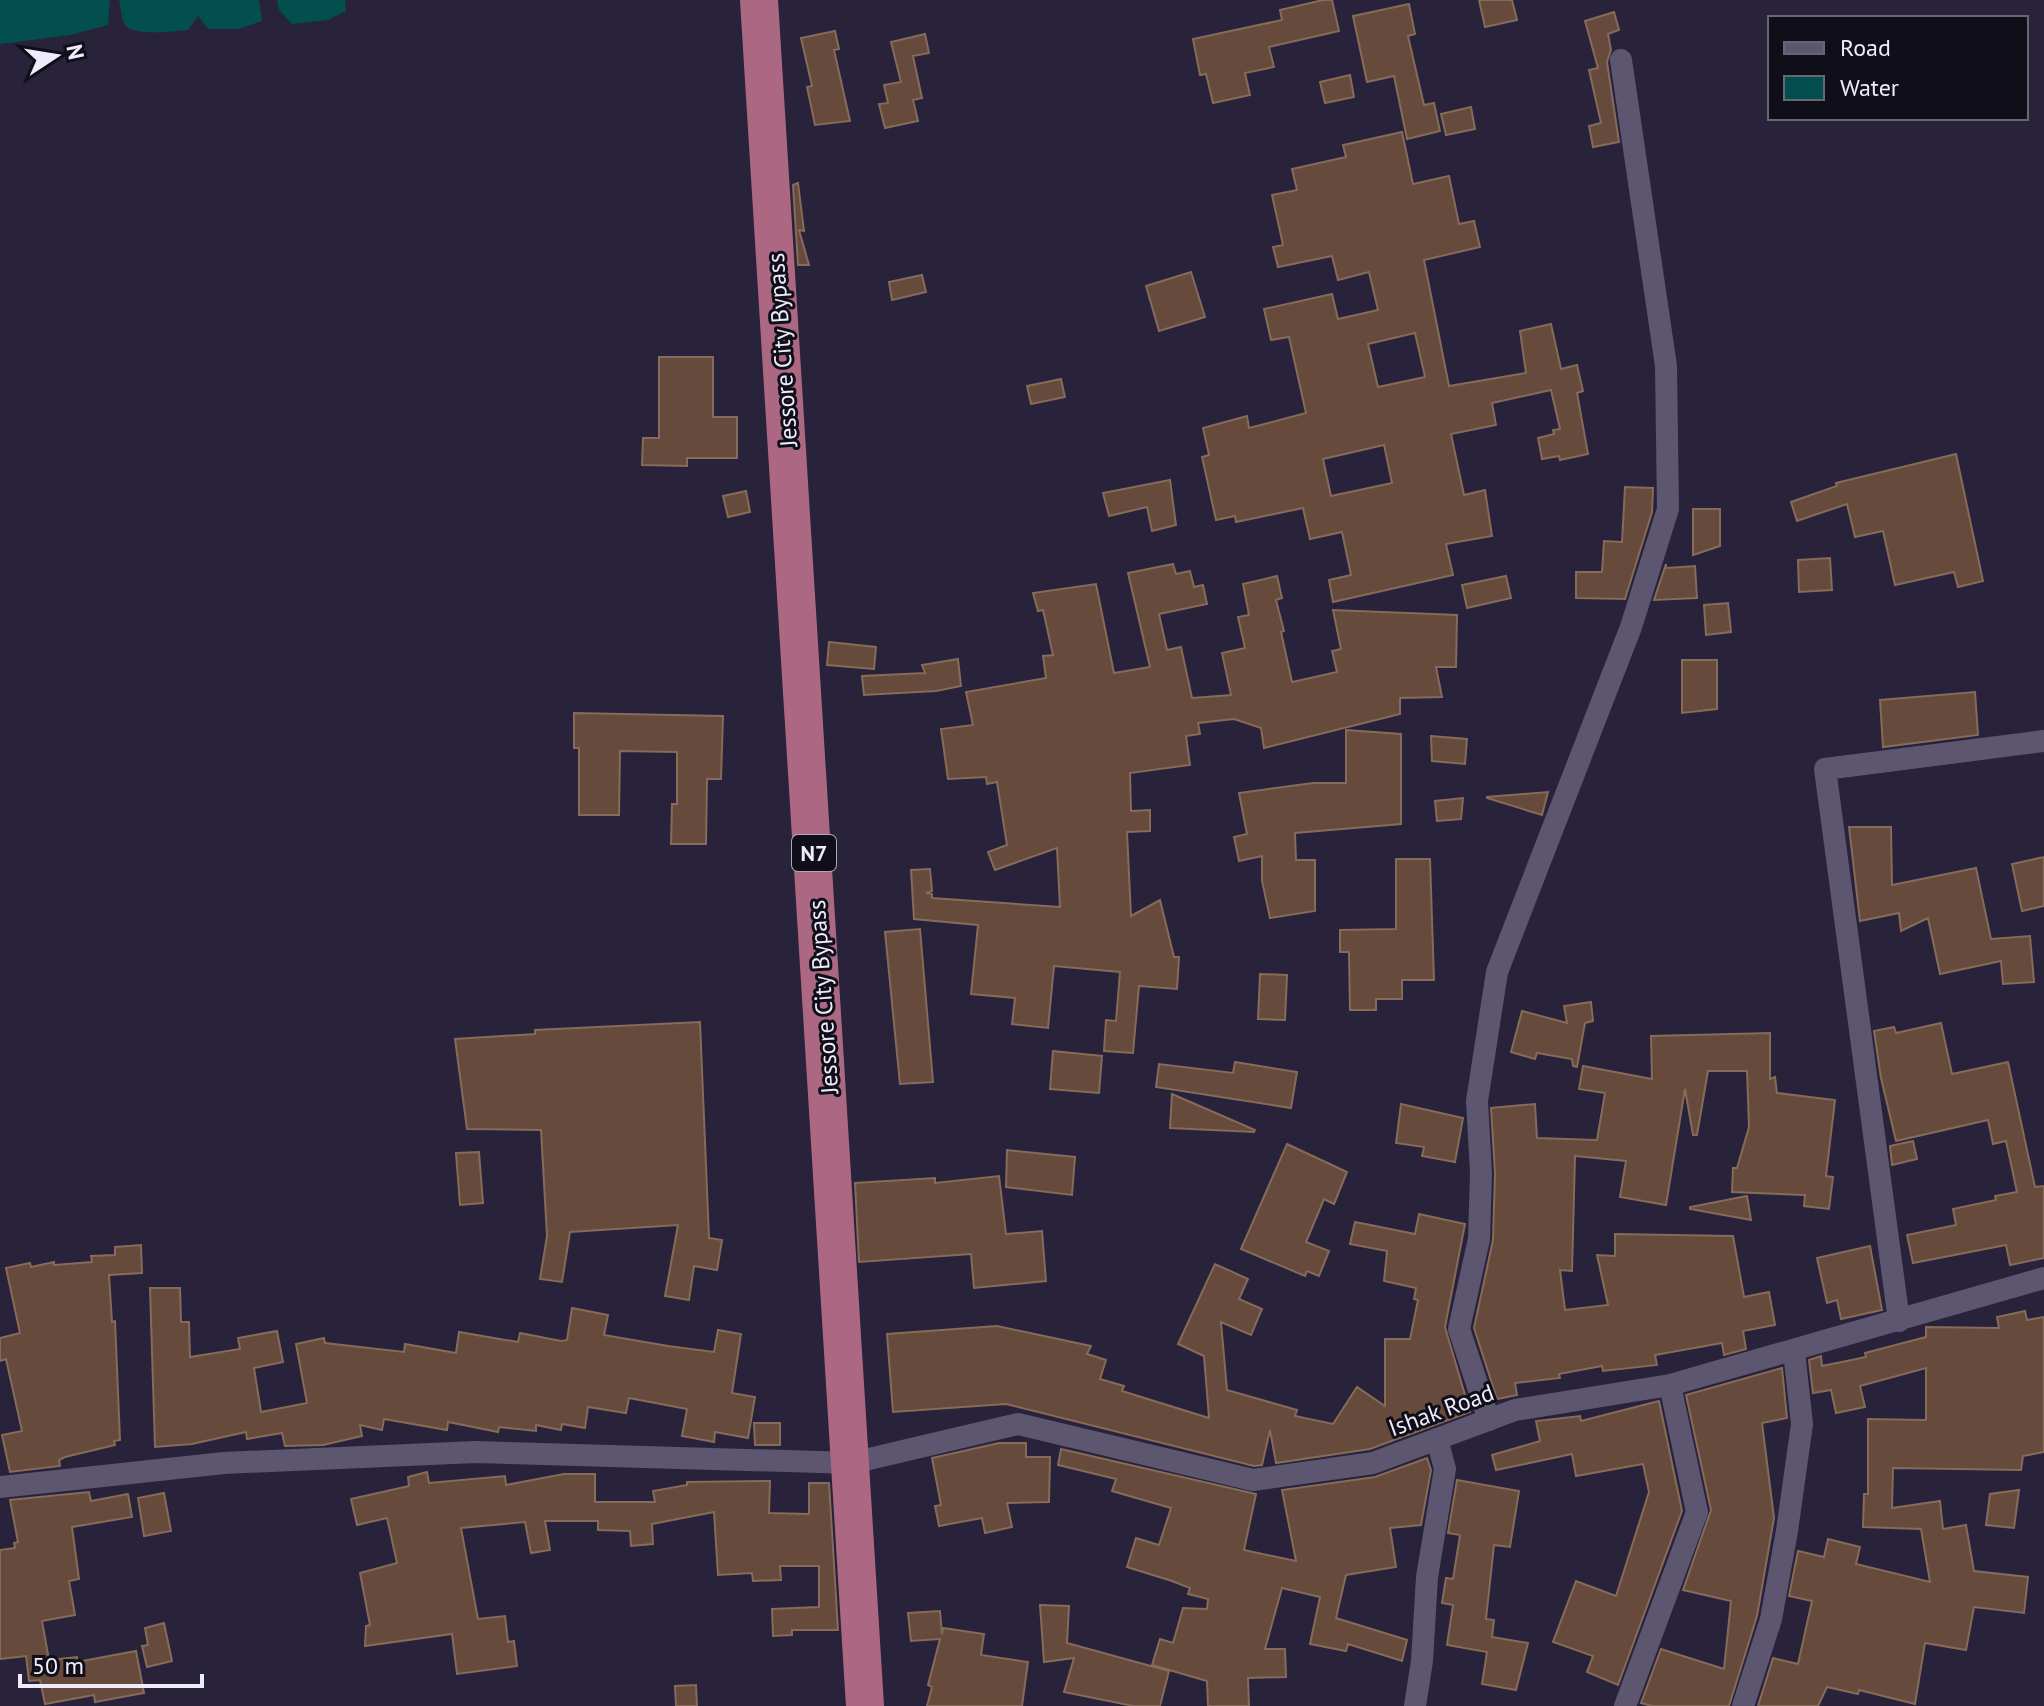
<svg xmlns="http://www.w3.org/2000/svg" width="2044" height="1706" font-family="'PT Sans',sans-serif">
<rect width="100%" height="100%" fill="#28223a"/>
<!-- water -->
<path fill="#034f50" d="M0 0H110L108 25 70 35 0 44Z
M119 0H259L262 21 238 29H208L198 16 188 30C174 31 134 37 125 25 121 19 121 7 119 0Z
M277 0H345L346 11 328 20 292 24 279 10Z"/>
<!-- building -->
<path fill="#664b3c" stroke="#866a5a" stroke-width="2" fill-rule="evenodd" d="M1323 0H1332L1339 31 1269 47 1274 67 1245 73 1250 95 1213 103 1206 74 1200 75 1193 39 1282 20 1280 10Z
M1479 0H1512L1517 20 1485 27Z
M1409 4 1415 34 1408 36 1424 105 1434 103 1440 131 1407 139 1394 76 1367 82 1353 16Z
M1614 12 1619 30 1608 34 1611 50 1607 62 1619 142 1593 147 1589 126 1601 123 1589 70 1598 68 1585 21Z
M835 31 839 49 834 50 850 121 815 125 807 87 812 86 801 38Z
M925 34 929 53 913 56 922 98 913 100 918 121 885 128 879 104 888 103 884 85 901 82 891 42Z
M1350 75 1354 97 1325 103 1320 82Z
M1471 107 1475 129 1446 135 1441 114Z
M1402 132 1413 184 1449 176 1459 224 1474 221 1480 247 1424 260 1449 386 1526 373 1520 331 1551 324 1561 369 1577 365 1583 391 1577 393 1588 454 1560 460 1559 456 1542 459 1538 438 1554 434 1553 430 1560 429 1551 390 1492 403 1496 425 1451 434 1464 495 1485 490 1492 536 1446 544 1453 575 1333 602 1329 580 1351 575 1342 532 1310 539 1303 508 1236 522 1235 516 1216 520 1202 457 1209 455 1203 428 1247 416 1249 428 1306 413 1289 337 1271 340 1264 309 1332 294 1338 319 1378 310 1369 272 1338 280 1332 256 1278 267 1273 247 1283 245 1272 195 1297 190 1292 169 1346 157 1343 145ZM1415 333 1425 377 1378 387 1368 344ZM1384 445 1392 483 1331 496 1323 459Z
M798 183 804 231 799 230 809 265H798L793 185Z
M1191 272 1205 317 1159 331 1146 286Z
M922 275 926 292 892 300 889 282Z
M659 357H713V417H737V458H687V466L642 465 643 438H659Z
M1061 379 1065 397 1031 404 1027 386Z
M1956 454 1983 581 1958 587 1954 572 1895 585 1883 531 1855 537 1847 504 1797 521 1791 502 1837 486 1836 483Z
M1170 480 1176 525 1152 531 1147 507 1109 516 1103 493Z
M1625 487 1653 488 1652 512 1625 599 1576 598V572H1602L1604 541 1622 542Z
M746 491 750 512 728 517 723 496Z
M1693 509H1720V546L1693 555Z
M1830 558 1832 590 1799 592 1798 560Z
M1173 564 1176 574 1190 571 1194 587 1203 585 1207 604 1159 614 1167 650 1181 647 1192 698 1231 695 1222 653 1245 648 1238 617 1249 615 1243 584 1277 576 1282 598 1276 600 1284 631 1281 632 1292 682 1337 672 1332 651 1341 649 1333 610 1457 615 1456 667H1436L1442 697 1400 698V714L1264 748 1261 728 1234 719 1198 723 1200 734 1186 736 1190 765 1130 773 1131 811 1150 810V831L1127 832 1131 916 1160 900 1174 957H1179L1177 989 1139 986 1133 1053 1104 1051 1106 1020 1116 1021 1120 972 1054 966 1048 1028 1012 1024 1015 998 971 994 978 925 914 919 911 870 930 869 932 891 926 893 932 894V898L1060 907 1057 848 995 870 988 852 1007 845 997 782 987 784 986 777 948 779 941 729 973 725 966 692 1046 678 1043 656 1053 655 1043 610 1038 611 1033 593 1096 584 1114 673 1150 667 1128 573Z
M1666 564V568L1695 566 1697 598 1654 600Z
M1506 576 1511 598 1467 608 1462 585Z
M1728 603 1731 632 1706 635 1704 605Z
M829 642 876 647 874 669 827 665Z
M958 659 961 686 936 691 864 695 862 676 925 673 922 665Z
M1682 660H1717V709L1682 713Z
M1975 692 1978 735 1883 747 1880 700Z
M574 713 723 716 721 779H707L706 844H671L672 804H677V752L620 751 619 815H579V748H574Z
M1346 730 1401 734V824L1295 833 1296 860H1315V911L1270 918 1262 881V856L1239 861 1234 837 1247 834 1239 793 1313 783H1346Z
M1431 736 1467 739 1465 764 1432 761Z
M1548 792 1542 815 1487 798V797Z
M1463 798 1461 819 1437 821 1435 801Z
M1849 827H1891L1892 885 1976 868 1991 939 2030 936 2034 982 2003 984 2001 961 1940 974 1928 918 1901 931 1899 913 1860 921Z
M2044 857V906L2022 911 2012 864Z
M1396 859H1430L1434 980H1402V999H1376V1010H1350L1349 952H1340V930L1396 929Z
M920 929 933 1082 900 1084 885 932Z
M1260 974 1287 975 1285 1020 1258 1019Z
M1591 1002 1593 1021 1585 1023 1577 1067 1573 1066 1572 1059 1537 1053 1535 1059 1511 1052 1522 1011 1567 1023 1564 1006Z
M700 1022 709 1238 722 1240 717 1270 694 1266 689 1300 665 1296 678 1225 570 1232 562 1282 540 1279 547 1236 541 1130 467 1129 455 1039 535 1034V1030Z
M1941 1023 1952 1074 2008 1062 2035 1187 2044 1186V1258L2010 1265 2006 1245 1913 1263 1907 1235 1956 1225 1953 1209 1996 1200 1995 1196 2017 1192 2006 1141 1993 1144 1988 1120 1896 1141 1881 1078 1874 1031 1894 1027 1896 1033Z
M1770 1033V1079L1775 1077 1777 1093 1835 1100 1826 1176 1833 1177 1829 1209 1804 1206 1805 1195 1732 1192 1733 1168H1737L1749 1127 1747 1071H1708L1697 1135H1693L1685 1089 1666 1205 1620 1197 1626 1161 1575 1156 1572 1271 1560 1270 1565 1310 1608 1305 1597 1255 1615 1256V1234L1733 1236 1744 1297 1769 1292 1775 1325 1743 1331 1746 1349 1724 1355 1722 1343 1655 1355 1657 1365 1603 1371 1602 1366 1559 1374 1560 1378 1515 1383 1517 1395 1497 1399 1474 1328 1493 1240 1495 1173 1491 1108 1535 1104 1537 1138 1597 1140 1605 1093 1579 1089 1583 1066 1652 1079 1651 1036Z
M1053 1051 1102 1056 1099 1093 1050 1089Z
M1235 1062 1297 1072 1291 1108 1156 1087 1159 1064 1233 1073Z
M1172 1094 1255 1130 1254 1132 1170 1128Z
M1401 1104 1463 1118 1455 1162 1422 1156 1424 1147 1396 1143Z
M1913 1141 1917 1159 1892 1165 1890 1146Z
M1287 1144 1347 1172 1334 1204 1324 1199 1306 1242 1329 1251 1319 1276 1307 1271 1305 1276 1241 1249Z
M1007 1150 1075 1157 1072 1195 1006 1187Z
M479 1152 483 1203 460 1205 456 1153Z
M999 1176 1006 1234 1042 1231 1046 1281 974 1288 971 1254 859 1262 855 1183 935 1178V1183Z
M1747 1196 1751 1220 1690 1209V1207Z
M1419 1214 1465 1224 1445 1327 1470 1412 1370 1449 1276 1463 1270 1430 1262 1465 1254 1466 1006 1404 893 1412 887 1334 997 1326 1091 1346 1087 1354 1106 1360 1100 1379 1124 1386 1122 1391 1209 1418 1204 1356 1178 1344 1215 1264 1248 1279 1239 1299 1262 1309 1251 1335 1221 1322 1227 1390 1297 1410 1295 1416 1333 1424 1357 1387 1385 1406V1339H1410L1418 1300 1414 1299 1416 1288 1384 1281 1387 1251 1350 1244 1355 1222 1415 1234Z
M141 1245 142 1273 109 1275 112 1322 115 1321 120 1440 114 1441 115 1445 65 1457 59 1460 60 1466 10 1472 2 1435 22 1431 6 1359 0 1361V1338L20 1333 6 1268 30 1263 31 1267 54 1262V1265L92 1262 91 1256 115 1255V1247Z
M1870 1246 1882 1310 1841 1319 1837 1300 1827 1303 1817 1258Z
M150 1288H180L181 1322H189L190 1357 240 1349 238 1338 277 1331 283 1362 254 1368 261 1412 307 1403 296 1344 324 1338 325 1343 404 1352 405 1344 456 1353 459 1332 518 1342 520 1333 561 1341 567 1340 572 1308 608 1315 604 1335 668 1346 714 1352 718 1330 741 1334 732 1393 755 1397 748 1438 715 1432 714 1442 682 1436 687 1409 629 1398 626 1413 588 1407 585 1428 562 1424 561 1430 536 1425V1431L499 1427 498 1432 448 1422 447 1430 384 1419 382 1430 360 1425 362 1436 323 1445 285 1446 282 1433 247 1439 246 1432 192 1444 155 1447Z
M2025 1311 2027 1320 2044 1317V1452L2023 1456 2021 1470 1893 1468 1892 1508 1940 1501 1943 1529 1966 1525 1974 1571 2028 1577 2024 1613 1974 1607 1966 1650 1925 1643 1915 1704 1859 1690 1858 1694 1827 1687 1818 1706H1758L1773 1658 1798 1664 1812 1601 1789 1596 1798 1551 1824 1557 1828 1539 1860 1547 1856 1564 1930 1582 1921 1529 1863 1527 1864 1494H1868V1419L1926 1420V1368L1860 1386 1865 1407 1836 1413 1831 1390 1813 1393 1809 1360 1821 1356 1822 1366 1866 1357 1865 1353 1926 1337V1327L1999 1328 1997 1317Z
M1782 1368 1787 1418 1762 1423 1774 1518 1757 1616 1729 1706H1652L1641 1703 1661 1649 1724 1669 1731 1601 1683 1590 1711 1510 1686 1395Z
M1659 1401 1682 1511 1618 1685 1587 1672 1593 1656 1553 1642 1576 1581 1616 1596 1649 1492 1643 1464 1576 1476 1572 1454 1496 1470 1492 1455 1540 1441 1536 1421 1580 1416 1581 1421Z
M754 1423H780V1445H755Z
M999 1443H1026V1457H1050L1049 1502 1007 1503 1012 1527 985 1533 982 1518 939 1526 935 1506 941 1505 932 1458Z
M1061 1449 1256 1494 1244 1550 1296 1561 1282 1490 1375 1477 1427 1458 1431 1470 1421 1525 1390 1528 1396 1567 1346 1575 1336 1618 1407 1640 1402 1661 1348 1644 1346 1651 1310 1644 1320 1597 1282 1588 1265 1649H1285L1286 1677 1248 1678 1249 1706H1208L1207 1681 1152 1665 1160 1639 1173 1643 1183 1608 1207 1609 1208 1599 1188 1594 1190 1588 1172 1581 1127 1567 1136 1538 1159 1545 1171 1508 1112 1491 1116 1479 1058 1465Z
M427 1472 429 1483 505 1476 506 1485 564 1474H595V1502H655L653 1491 687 1485V1482L770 1481 769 1513 809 1514V1483H829L838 1630H792V1635L773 1636 772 1609 819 1607V1566H780L781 1580 753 1581 752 1573 718 1575 714 1512 652 1524 653 1544 631 1546 630 1531 598 1530V1521H545L550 1550 531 1553 525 1522 461 1528 478 1619 505 1616 508 1642 514 1641 517 1666 457 1674 452 1634 365 1646 366 1626 370 1625 360 1573 397 1563 387 1518 357 1525 351 1499 409 1486 408 1477Z
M1457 1480 1519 1491 1510 1547 1494 1545 1486 1619 1494 1620 1492 1637 1528 1643 1516 1690 1482 1684 1487 1652 1447 1645 1453 1605 1442 1603 1446 1578 1453 1579 1460 1535 1448 1533Z
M2019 1490 2014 1528 1986 1525 1990 1494Z
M89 1492 91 1501 128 1494 132 1517 72 1527 79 1579 69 1581 75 1615 42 1621 49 1660 77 1657V1662L136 1651 144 1693 95 1702 94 1695 45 1704 40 1680 29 1681 26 1656 0 1659V1550L15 1548 14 1543 18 1542 10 1500Z
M164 1493 171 1531 144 1536 138 1498Z
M1040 1605 1069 1606 1067 1643 1169 1671 1160 1706H1133L1064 1692 1074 1658 1044 1662Z
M940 1611 942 1634 943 1628 984 1634 981 1655 1028 1662 1022 1706H927L932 1687 928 1685 940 1639 911 1641 908 1613Z
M164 1623 172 1661 147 1667 142 1646 148 1645 145 1628Z
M696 1685 697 1706H676L675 1686Z"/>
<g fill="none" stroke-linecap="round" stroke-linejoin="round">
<!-- minor -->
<path stroke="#5c5671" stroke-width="22" d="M1899 1321 1825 769 2044 741
M1489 1420 1459 1329 1479 1239 1481 1173 1477 1101 1497 972 1631 627 1668 509 1666 366 1621 60
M0 1487 224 1463 476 1452 852 1463 1018 1424 1253 1480 1373 1463 1515 1410 1670 1385 2044 1278
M1415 1706 1422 1661 1427 1577 1445 1469 1437 1439
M1625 1706 1697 1512 1670 1385
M1743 1706 1771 1619 1787 1531 1802 1424 1794 1352"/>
<!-- trunk -->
<path stroke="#ac6882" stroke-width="38" d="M759 0 865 1706"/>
</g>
<g text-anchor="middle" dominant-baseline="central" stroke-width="6" stroke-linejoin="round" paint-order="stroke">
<!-- shield labels -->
<rect fill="#100e18" stroke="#aba9b7" stroke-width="2" x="792" y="835" width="44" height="36" rx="6"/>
<g font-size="22" font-weight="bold" fill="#eeebfb">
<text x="814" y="853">N7</text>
</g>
<!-- street labels -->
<g font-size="24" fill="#eeebfb" stroke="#100e18">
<text transform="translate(782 350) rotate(-94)">Jessore City Bypass</text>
<text transform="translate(823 997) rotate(-94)">Jessore City Bypass</text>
<text transform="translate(1441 1410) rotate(-20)">Ishak Road</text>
</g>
</g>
<!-- legend -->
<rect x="1768" y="16" width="260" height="104" fill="#100e18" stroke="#696673" stroke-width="2"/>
<rect x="1784" y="42" width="40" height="12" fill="#5c5671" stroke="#696673" stroke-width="2"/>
<text x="1840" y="56" font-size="24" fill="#eeebfb">Road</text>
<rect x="1784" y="76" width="40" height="24" fill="#034f50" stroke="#696673" stroke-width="2"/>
<text x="1840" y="96" font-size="24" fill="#eeebfb">Water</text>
<!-- north arrow -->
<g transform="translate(56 56) rotate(78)" stroke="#100e18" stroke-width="6" paint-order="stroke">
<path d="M0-6L14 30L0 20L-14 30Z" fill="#eeebfb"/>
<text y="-12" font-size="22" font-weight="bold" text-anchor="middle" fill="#eeebfb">N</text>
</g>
<!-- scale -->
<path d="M20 1674v12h182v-12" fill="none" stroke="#eeebfb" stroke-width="4"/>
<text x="32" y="1674" font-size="24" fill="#eeebfb" stroke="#100e18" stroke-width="6" paint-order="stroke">50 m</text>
</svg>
